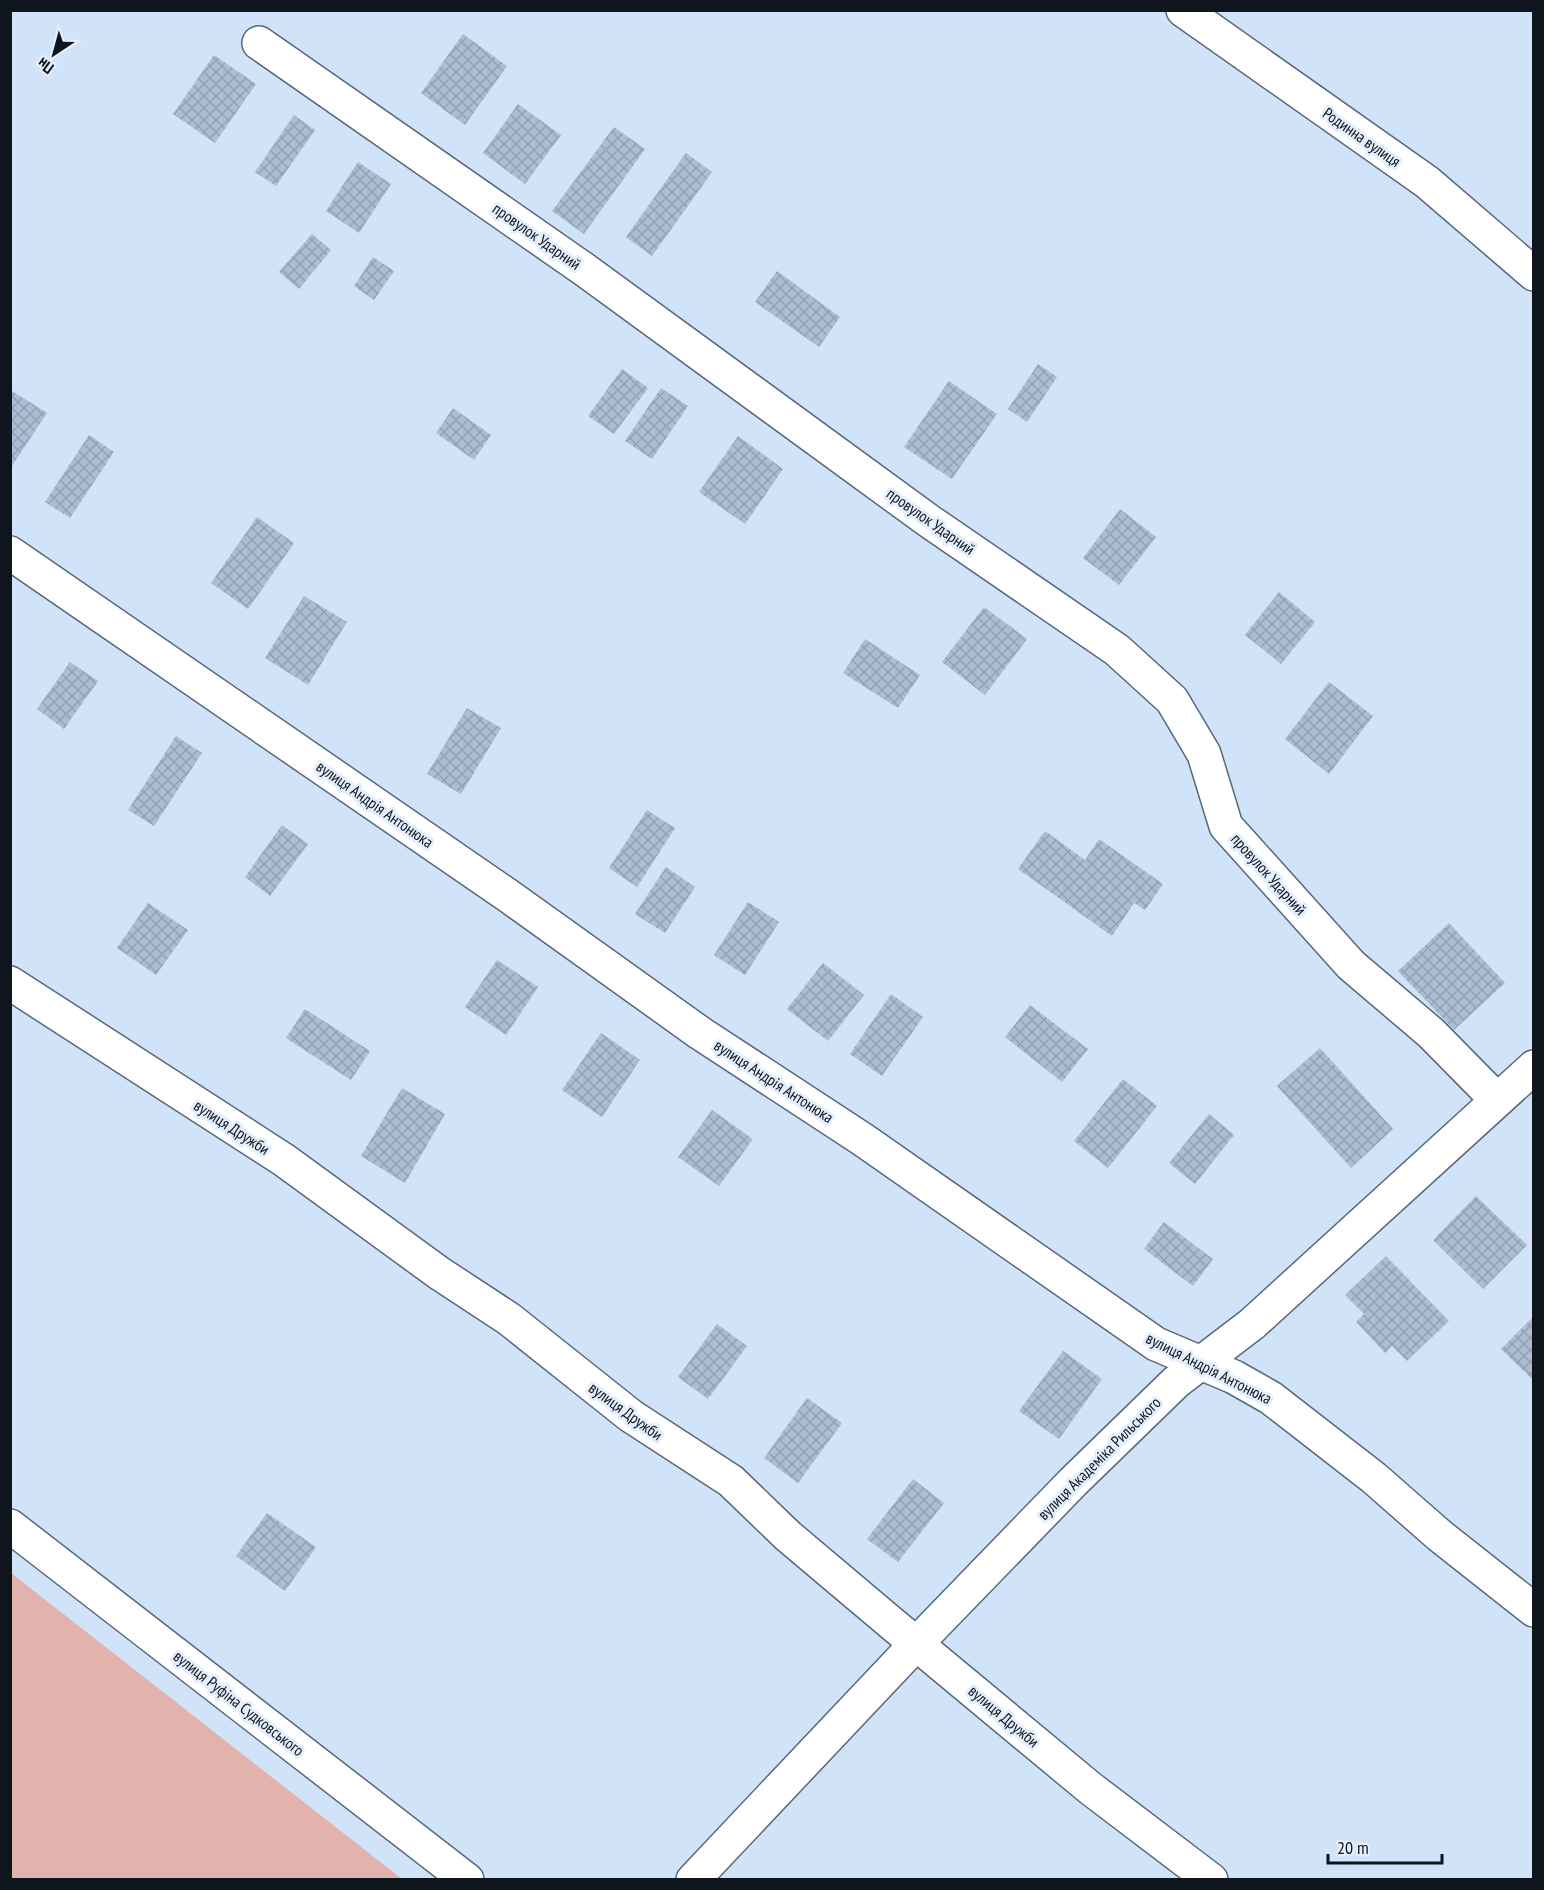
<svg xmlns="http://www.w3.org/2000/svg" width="1544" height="1890" font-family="'PT Sans Narrow',sans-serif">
<defs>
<pattern id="building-cross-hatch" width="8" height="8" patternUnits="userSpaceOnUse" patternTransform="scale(1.5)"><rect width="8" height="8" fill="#abbdd2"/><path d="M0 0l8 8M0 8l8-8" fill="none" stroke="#92a2b4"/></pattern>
</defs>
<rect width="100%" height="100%" fill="#d1e3f9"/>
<!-- green -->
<path fill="#e2b2ac" d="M10 1573H11L402 1879H11Z"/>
<!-- building -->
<path fill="url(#building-cross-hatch)" d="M463 34 507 66 465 125 421 93Z
M214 55 256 84 215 143 173 114Z
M518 104 561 135 525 184 483 153Z
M294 115 315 130 276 186 255 172Z
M614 127 645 149 584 234 552 211Z
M686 153 712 172 652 256 626 237Z
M358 162 391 184 359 233 326 211Z
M312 234 331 250 299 289 279 272Z
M373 257 394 271 374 300 354 286Z
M777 271 840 317 819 347 755 302Z
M1038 364 1057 377 1027 422 1008 409Z
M622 369 648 388 614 434 588 416Z
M949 381 997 414 952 479 904 447Z
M661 388 688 406 652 459 625 441Z
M12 391 47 413 10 469V394Z
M453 408 491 435 474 460 436 433Z
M89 435 114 452 70 518 45 502Z
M738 436 783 469 745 524 699 492Z
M1120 509 1156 537 1119 585 1083 558Z
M257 517 294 543 248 609 211 583Z
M1279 592 1315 622 1281 664 1245 635Z
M304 596 347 622 308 685 265 658Z
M984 607 1027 639 985 695 942 662Z
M865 639 920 675 898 708 843 673Z
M70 662 98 681 64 729 37 709Z
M1329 682 1373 716 1329 774 1285 739Z
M467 708 501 728 461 794 427 774Z
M176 736 202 753 154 826 128 810Z
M647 810 675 828 637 887 609 868Z
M282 825 308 844 270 896 245 877Z
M1045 831 1085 860 1099 839 1163 884 1145 910 1134 903 1112 936 1018 869Z
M666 867 695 887 665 933 635 914Z
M748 902 779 922 745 975 714 955Z
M148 903 188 930 156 975 117 948Z
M1449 923 1505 983 1454 1030 1398 971Z
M497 960 538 987 506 1035 465 1007Z
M823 963 864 995 828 1041 787 1009Z
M891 994 923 1017 882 1076 850 1054Z
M1030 1005 1088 1049 1062 1082 1005 1037Z
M305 1009 370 1051 351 1080 286 1038Z
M601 1033 640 1060 602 1117 562 1090Z
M1320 1048 1393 1129 1351 1168 1277 1086Z
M1123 1079 1157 1106 1108 1168 1074 1141Z
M402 1088 445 1114 405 1183 361 1156Z
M712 1110 753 1139 719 1186 678 1157Z
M1209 1114 1234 1135 1195 1184 1169 1163Z
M1476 1196 1527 1245 1483 1289 1433 1240Z
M1164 1222 1213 1259 1193 1286 1144 1249Z
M1386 1256 1449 1321 1407 1361 1392 1346 1385 1353 1356 1322 1364 1314 1345 1295Z
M1534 1316V1381L1501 1349Z
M717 1324 747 1346 708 1399 678 1377Z
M1063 1351 1102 1379 1059 1439 1019 1411Z
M807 1398 842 1423 798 1483 764 1458Z
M913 1479 944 1503 898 1562 867 1539Z
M267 1513 316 1547 285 1591 236 1556Z"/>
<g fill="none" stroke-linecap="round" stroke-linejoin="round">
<defs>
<path id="minor" d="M1183 10 1427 182 1534 274
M259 43 585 270 929 521 1117 650 1172 700 1204 754 1226 826 1351 965 1431 1033 1496 1099
M10 553 510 897 700 1033 862 1139 1156 1344 1234 1377 1271 1398 1374 1478 1439 1535 1534 1610
M10 983 284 1160 439 1273 509 1319 631 1416 731 1481 788 1536 890 1622 1090 1788 1211 1880
M693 1880 916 1644 1073 1482 1176 1382 1252 1324 1534 1067"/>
<path id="tertiary" d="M10 1526 467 1880"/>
</defs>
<!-- minor casing -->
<use href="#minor" stroke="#58687b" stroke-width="36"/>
<!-- tertiary casing -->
<use href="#tertiary" stroke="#58687b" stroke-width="36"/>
<!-- minor -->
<use href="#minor" stroke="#fff" stroke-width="33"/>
<!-- tertiary -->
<use href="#tertiary" stroke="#fff" stroke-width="33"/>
</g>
<g text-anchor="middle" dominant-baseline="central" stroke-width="6" stroke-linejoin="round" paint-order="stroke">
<!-- street labels -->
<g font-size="16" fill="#0f151d" stroke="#e4effd">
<text transform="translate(1362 137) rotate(35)">Родинна вулиця</text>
<text transform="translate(537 236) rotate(35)">провулок Ударний</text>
<text transform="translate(931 521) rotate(35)">провулок Ударний</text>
<text transform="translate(375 804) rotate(35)">вулиця Андрія Антонюка</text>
<text transform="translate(1269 874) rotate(48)">провулок Ударний</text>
<text transform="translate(774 1081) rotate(33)">вулиця Андрія Антонюка</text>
<text transform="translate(232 1127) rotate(33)">вулиця Дружби</text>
<text transform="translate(1209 1368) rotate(27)">вулиця Андрія Антонюка</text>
<text transform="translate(626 1411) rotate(36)">вулиця Дружби</text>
<text transform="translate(1099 1458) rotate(-45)">вулиця Академіка Рильського</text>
<text transform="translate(239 1703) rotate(38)">вулиця Руфіна Судковського</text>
<text transform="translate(1004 1716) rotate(40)">вулиця Дружби</text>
</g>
</g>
<!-- border -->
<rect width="1544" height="1890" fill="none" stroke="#0f151d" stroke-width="24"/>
<!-- north arrow -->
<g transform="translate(54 54) rotate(216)" stroke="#e4effd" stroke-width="4.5" paint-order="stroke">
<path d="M0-4.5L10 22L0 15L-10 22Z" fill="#0f151d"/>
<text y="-9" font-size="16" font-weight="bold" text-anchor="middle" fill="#0f151d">Пн</text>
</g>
<!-- scale -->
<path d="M1328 1854v9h114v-9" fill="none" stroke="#0f151d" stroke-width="3"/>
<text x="1337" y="1854" font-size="18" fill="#0f151d" stroke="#e4effd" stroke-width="4.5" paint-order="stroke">20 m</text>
</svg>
